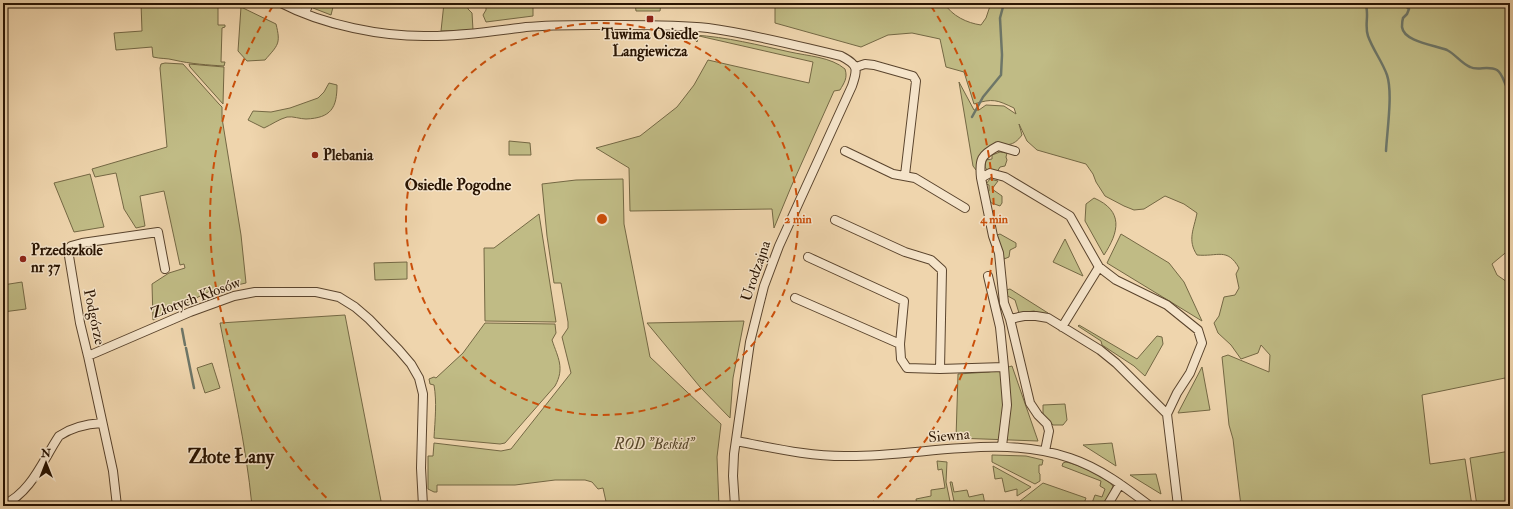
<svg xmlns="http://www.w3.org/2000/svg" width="1513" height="509" font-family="'IM FELL Double Pica',serif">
<rect width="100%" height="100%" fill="#efd5ad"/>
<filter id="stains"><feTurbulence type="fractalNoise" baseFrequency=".005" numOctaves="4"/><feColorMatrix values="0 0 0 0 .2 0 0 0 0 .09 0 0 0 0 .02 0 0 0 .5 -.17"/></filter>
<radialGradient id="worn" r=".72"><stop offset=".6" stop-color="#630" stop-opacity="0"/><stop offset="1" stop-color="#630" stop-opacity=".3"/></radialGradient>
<!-- green -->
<path fill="#c0bb85" stroke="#746844" d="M141 3H218V25H225V27L222 28 221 62H225L224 66C208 65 191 64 174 60 167 58 161 59 153 57L152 47 116 50 114 33 142 31Z
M313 3H334L331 15 313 8Z
M444 3H468V9L472 13 473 30 441 31Z
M486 3H533V16L486 22 483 15 486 10Z
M635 3H661L660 11H636Z
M775 3H944C952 16 967 23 981 25L986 18 991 3H1510V249L1492 264 1497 275 1510 284V403L1505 378 1422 395 1430 464 1465 459 1472 506H1241L1233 439 1229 425 1222 357 1228 355 1269 372 1270 355 1261 345 1258 353 1241 359 1231 345 1218 333 1214 323 1219 316 1224 297 1235 295 1239 288 1236 274 1239 268C1227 247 1218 257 1197 255 1187 240 1194 229 1197 213L1184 204 1165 196 1144 209 1134 210 1124 206 1105 196 1096 182 1093 174 1086 164 1037 150 1027 141 1019 124 1022 135C1013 147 1007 145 994 144L976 170 973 166 959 82 974 110H979L986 105 1004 106 1016 114 1014 108C997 100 993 98 974 104L964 72 946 67 940 39 912 33 888 35 861 47 775 23Z
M241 7 276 24C281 44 278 45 265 60L247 61 238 51Z
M694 35C727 37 758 45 790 52 808 56 831 57 845 69 848 78 844 83 840 90L834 91 791 187 774 228 772 209 630 211 629 168 596 148 640 136 677 107 694 85 708 60 809 83 813 62 699 36 697 42 695 40Z
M165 63 183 64 219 104 222 107V118L241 235 246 283 210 291 153 320 152 284 169 273 185 268 184 264 180 265 164 191 140 196 145 226 136 228 124 209 116 173 95 177 92 169 167 147 160 68 161 64Z
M189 64 224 67 223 104 190 67Z
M329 83 337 85C337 108 331 118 306 119 300 119 293 116 287 117 279 119 271 125 264 128L248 120 253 111 271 112 290 108 318 98 324 92Z
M509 141 530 143 531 155H509Z
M1000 152 1007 153 1006 157 1007 160 1005 166 1000 167 997 172 987 170 985 167 986 160 992 159V155Z
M90 174 104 227 74 232 54 183Z
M623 179 624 224 650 357 721 424 717 457 719 506H607L603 488 598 489 592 482 585 480H555L515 485H437V492H434L428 489V456H433L434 443 501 451 511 449 571 373 562 337 568 328V322L561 283H554L547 236 542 184 576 180Z
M990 179 998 181 992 189 1002 196V203L1000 206 989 202 987 192 989 191V185L986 184Z
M1094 198C1124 211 1119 232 1104 255L1085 221 1086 204Z
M539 214 556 322 485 321 484 248H494Z
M1000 234 1016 243V247L1010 250 1009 257 1004 259 1002 250 997 235Z
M1121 234 1169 263 1184 282 1202 321 1107 263Z
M1065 239 1083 276 1053 262Z
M407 262V279L375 280 374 263Z
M22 282 26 309 3 312V285Z
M1010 289 1048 313 1049 317 1034 311 1019 313 1015 300 1006 295V290Z
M345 315 382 506H252C246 444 232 384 220 323Z
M744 321 733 378 730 418 700 387 647 323Z
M485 323 555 324 556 333 552 340C558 358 565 368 555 386L505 443 500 444 434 438C435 420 437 402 434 385L430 384 429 379 434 377 436 378 463 353Z
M1079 325 1137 359 1157 336 1162 337 1163 344 1145 376 1134 366 1102 345 1101 341 1078 326Z
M212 363 220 388 205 393 197 368Z
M1012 366 1038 441 956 438 958 374 989 372Z
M1202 367 1210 410 1178 413Z
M1065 404 1067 420 1063 425H1053L1043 414V405Z
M1112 443 1116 466 1083 445Z
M1510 451V506H1477L1470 458Z
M992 455 1026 456 1043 460 1042 465H1039V473L1040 474V481L1035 484 992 462Z
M937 461 947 462 946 482 951 506H917L916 499 931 496V490L945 488 942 469 938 470Z
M1066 462C1078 464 1105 477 1113 486L1109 496 1102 506H1098L1092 503 1095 495 1102 497 1105 489 1100 486 1101 481 1062 466 1063 463Z
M993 466 1031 487 1017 496V489L1005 492 1002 478 995 479Z
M1156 474 1161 494 1130 475Z
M950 482H952L954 492 967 490 969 497 983 494 985 504 998 502 999 506H955Z
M1043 483 1086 498 1083 506H1021L1020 501Z
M538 502H555L556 505 576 504V506H538Z
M430 503H458L462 504 463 506H427V504Z"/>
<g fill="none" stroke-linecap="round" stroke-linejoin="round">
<!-- stream -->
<path stroke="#6d7668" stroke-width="2.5" d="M1365 3C1370 13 1364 25 1368 36 1373 50 1382 61 1387 75 1393 93 1387 131 1386 151
M1380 3 1382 5C1393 4 1401 1 1409 9L1407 14 1403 18C1402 21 1402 24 1402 27 1404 42 1435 45 1447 50 1455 54 1461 63 1470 67 1478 71 1488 65 1497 70 1504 75 1504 86 1510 91
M972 117 983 97 1001 75 1002 55 1000 18 1004 3
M182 329 185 345
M186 348 194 388"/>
<defs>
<path id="minor" d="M281 3C323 25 383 37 430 36 463 36 494 31 526 27 558 24 591 25 623 25 651 25 680 25 708 28 753 34 797 46 841 56 858 65 858 68 852 86L779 246 764 286 750 342 734 454 733 476 735 506
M305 13 309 3
M856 67 865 64 874 65 913 76 916 81 905 175
M845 151 893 174 915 178 965 208
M981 178C979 159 981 155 998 146L1015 151
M835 220 905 252 931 260 942 270 940 369 1004 367 1007 405 1002 446
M808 257 904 301 900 344 901 359 907 368 940 369
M988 276 1000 327 1004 367
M795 298 900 344
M1010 319 1004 303 999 253 993 236 981 178 990 173 1005 177 1070 216 1099 267 1116 280 1167 305 1198 330 1202 343 1190 373 1177 393 1167 414
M1062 327 1099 267
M88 356 190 312 234 296 255 292H316L339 297 355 307 369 319 399 350 411 364 419 378 423 394 421 468 423 506
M736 441C773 448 812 457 850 456 923 456 999 434 1070 458 1100 468 1125 487 1150 506
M1045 451 1049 431 1047 424 1038 415 1030 403 1010 319 1024 316H1036L1048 318 1100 350 1116 363 1167 414 1178 506
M3 505C31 493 43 460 59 436 72 427 86 424 102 423
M117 506 113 471 88 356 80 323 68 250 71 246 82 243 158 232 165 269
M1107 506 1120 484"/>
</defs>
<!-- minor casing -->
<use href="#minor" stroke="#5a442d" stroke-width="10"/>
<!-- minor -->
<use href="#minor" stroke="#f5e4ca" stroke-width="8"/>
</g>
<!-- distance rings -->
<g fill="none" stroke="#cb4f0a" stroke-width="2" stroke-dasharray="7 5">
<circle cx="602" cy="219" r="196"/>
<path d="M335 506A392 392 0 0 1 273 6M931 6A392 392 0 0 1 869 506"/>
</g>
<!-- markers -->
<g fill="#8f2418" stroke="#f5e4ca" stroke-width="1.5">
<rect x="646" y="15" width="8" height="8" rx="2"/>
<circle cx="315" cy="155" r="4"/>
<circle cx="23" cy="259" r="4"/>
</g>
<g text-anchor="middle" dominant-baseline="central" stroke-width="3" stroke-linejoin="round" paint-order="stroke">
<!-- poi labels -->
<g font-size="15" font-weight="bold" fill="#291402" stroke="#f5e4ca" text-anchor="start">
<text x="650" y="34" text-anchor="middle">Tuwima Osiedle<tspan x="650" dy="17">Langiewicza</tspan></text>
<text x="323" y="155">Plebania</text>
<text x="31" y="250">Przedszkole<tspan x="31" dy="17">nr 37</tspan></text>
</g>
<!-- street labels -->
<g font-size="15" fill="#291402" stroke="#f5e4ca">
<text transform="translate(756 271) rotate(-71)">Urodzajna</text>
<text transform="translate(196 298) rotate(-20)">Złotych Kłosów</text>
<text transform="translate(94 317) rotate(78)">Podgórze</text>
<text transform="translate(949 436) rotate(-5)">Siewna</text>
</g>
<!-- park labels -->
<g font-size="15" font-style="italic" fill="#564629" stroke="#f5e4ca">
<text x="654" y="444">ROD "Beskid"</text>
</g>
<!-- neighbourhood labels -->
<g font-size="16" font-weight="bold" fill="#291402" stroke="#f5e4ca">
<text x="458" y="185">Osiedle Pogodne</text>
</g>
<!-- district labels -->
<g font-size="19" font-weight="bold" fill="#291402" stroke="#f5e4ca">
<text x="231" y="457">Złote Łany</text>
</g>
</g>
<circle cx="602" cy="219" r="6" fill="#cb4f0a" stroke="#f5e4ca" stroke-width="2"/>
<g font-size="12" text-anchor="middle" font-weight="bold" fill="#cb4f0a" stroke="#f5e4ca" stroke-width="3" stroke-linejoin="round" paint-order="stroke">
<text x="798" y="223">2 min</text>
<text x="994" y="223">4 min</text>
</g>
<!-- margin -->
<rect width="1513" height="509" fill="none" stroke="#efd5ad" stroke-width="16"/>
<rect x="4" y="4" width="1505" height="501" fill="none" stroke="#291402" stroke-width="2"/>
<rect x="8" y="8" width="1497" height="493" fill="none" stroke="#291402"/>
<!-- north arrow -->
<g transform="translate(46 463)" stroke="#f5e4ca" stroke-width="3" paint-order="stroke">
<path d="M0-3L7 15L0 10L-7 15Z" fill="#291402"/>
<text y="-6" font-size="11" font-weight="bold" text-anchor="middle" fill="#291402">N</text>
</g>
<rect width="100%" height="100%" filter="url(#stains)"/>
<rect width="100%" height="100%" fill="url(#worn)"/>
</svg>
